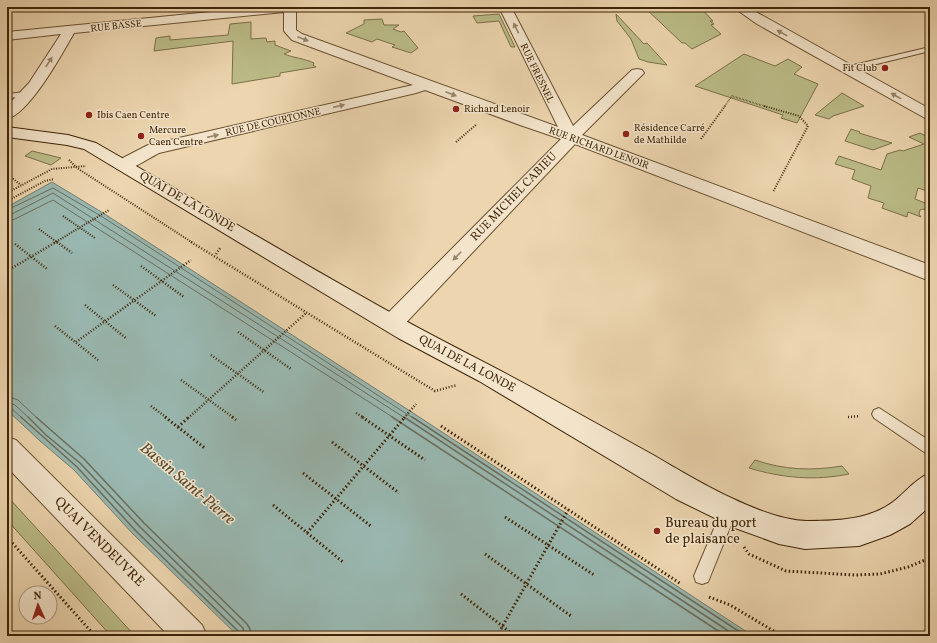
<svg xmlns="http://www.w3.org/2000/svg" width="937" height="643" font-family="Vollkorn,serif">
<rect width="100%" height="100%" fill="#ecd5af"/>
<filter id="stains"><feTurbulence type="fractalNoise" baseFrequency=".005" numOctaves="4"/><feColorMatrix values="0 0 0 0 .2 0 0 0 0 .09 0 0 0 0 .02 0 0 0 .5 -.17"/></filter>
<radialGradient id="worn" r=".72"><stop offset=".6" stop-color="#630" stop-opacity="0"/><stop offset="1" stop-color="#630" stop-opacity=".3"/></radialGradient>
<!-- green -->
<path fill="#bbbc88" stroke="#7c7048" d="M644 7H700L713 21H710L714 24 711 25 721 34 692 49 685 43H682Z
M499 14 515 47H511L499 21 477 23 473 16Z
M616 14 644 44 647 43 667 65 648 62 639 59 631 39 617 21Z
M382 19 384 25H399L393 29 401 32 404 31 418 48 411 53 392 47 395 45 377 39 372 42 346 33 364 24V20Z
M251 22V39L266 38 267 42 275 41V45L291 51 284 54C294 58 303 58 314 63L313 65 316 67 280 73V76L232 84 233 41 154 51 156 38 170 36V40L228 35 230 24Z
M744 54 775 66 788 59 802 67 794 74 818 84 797 123 781 118 783 115 695 86Z
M842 93 864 106 833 116 829 119 815 115Z
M851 129 860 132 859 133 892 143 873 150 845 141Z
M920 133 930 138V192L918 188 915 199 930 205V211L923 209 920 210 919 214 921 217 908 212 907 217 882 208 884 203 868 198 871 186 852 179 855 170 835 164 839 156 881 170 887 154 900 150 903 151 924 144 909 137Z
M32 151 61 158 51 165 25 156Z
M755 460C784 470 812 471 842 466L849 474C815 481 782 478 749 468Z
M7 496 135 636H111L7 520Z"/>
<!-- water -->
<path fill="#99b8b1" stroke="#757d6d" d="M52 182 103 213 410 411 753 636H238L133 534 74 470 40 441 7 410V207Z"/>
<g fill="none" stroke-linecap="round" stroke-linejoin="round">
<!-- shore-far1 -->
<path stroke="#6c6e5c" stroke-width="1" d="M7 210 53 188 101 216 413 418
M7 215 12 214 53 193 405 418
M7 221 15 219 53 200 394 418
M7 396 18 400 37 418
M7 402 15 405 29 418
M7 407 11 408 22 418"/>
<!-- shore -->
<path stroke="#6c6e5c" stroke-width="1.5" d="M21 417 77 467 136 531 239 632 240 636
M28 417 46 435 80 463 140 527 243 628 245 636
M36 417 84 459 144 523 247 624 250 629 251 636
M392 417 726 636
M404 417 736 636
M412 417 746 636"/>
<defs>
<path id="lane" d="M930 47V51L848 71 844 69 845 67Z
M27 92 31 94 30 96 7 98V94Z
M879 408 930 441V456L874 418 872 414 874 410Z
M729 502 734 505 737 510 708 582 702 584 696 582 694 576 724 505Z"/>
<path id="street" d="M261 7H303L301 10 296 11V30L302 34 558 127 499 7H511L573 126 632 70 637 69 642 70 644 73 582 135 930 265V281L575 144 400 329 392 332 384 329 381 323 384 317 561 139 520 125 425 90 416 93 159 153C147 159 131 172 117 169L114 165 117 161 148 145 413 85 292 40 284 31V12L74 33C62 54 30 113 7 119V106L29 83 61 34 7 40V32Z
M733 7H747L930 109V120L925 118 757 24Z
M7 437 16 440 202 625 207 636H169L7 467Z"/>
<path id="secondary" d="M7 127 68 135 96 143C201 203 306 266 413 325 457 349 503 371 547 396 583 416 619 436 655 456 694 479 762 520 807 521 836 521 869 520 893 502 906 492 915 479 930 473V506L910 524 890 535 859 546 805 549 779 544 735 528 676 499 479 381 398 338 84 149 67 145 7 137Z"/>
</defs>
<!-- lane casing -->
<use href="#lane" stroke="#6a5131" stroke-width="2"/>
<!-- street casing -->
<use href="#street" stroke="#6a5131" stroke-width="2"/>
<!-- secondary casing -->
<use href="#secondary" stroke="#3e2507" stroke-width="2"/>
<!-- path-far3 -->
<path stroke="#3e2507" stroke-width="1.5" stroke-dasharray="0.5 1" stroke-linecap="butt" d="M724 107 732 96 767 107"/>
<!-- path-far2 -->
<path stroke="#3e2507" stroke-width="2" stroke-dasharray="1 1.5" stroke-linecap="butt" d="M764 106 799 116 808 126 773 192
M701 139 725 106
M456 142 477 124
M69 160 77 168 193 243
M7 174 21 185
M7 193 52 169 86 166
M7 201 45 181 54 179
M63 216 95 238
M39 229 58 243
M54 243 109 210"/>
<!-- path-far1 -->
<path stroke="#3e2507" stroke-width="2.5" stroke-dasharray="1 2" stroke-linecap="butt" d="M57 242 72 253
M191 242 435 391 457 385
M15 244 47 269
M216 254 221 247
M141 266 184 297
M7 271 56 242
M113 285 156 316
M7 289 11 292
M85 305 127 339
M55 326 98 360
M238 332 291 369
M76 342 191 260
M211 355 265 393
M181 380 234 418
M151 406 167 418
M356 413 364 418
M848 417 860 416
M188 418 306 313
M404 418 416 404"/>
<!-- path -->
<path stroke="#3e2507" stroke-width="3" stroke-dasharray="1.5 2.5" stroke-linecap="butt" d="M165 417 206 449
M232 417 236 420
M362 417 425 460
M441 426 681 584
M178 427 189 417
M332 442 399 493
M303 473 372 527
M273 505 343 562
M505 517 594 575
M307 533 405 417
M7 537 95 636
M744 547 749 554 786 571 855 575 880 574 908 567 930 558
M485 554 571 616
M461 594 515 636
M709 597 730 605 782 636
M497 636 568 510"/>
<!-- lane -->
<use href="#lane" fill="#f3e4cb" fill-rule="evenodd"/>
<!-- street -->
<use href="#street" fill="#f3e4cb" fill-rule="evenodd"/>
<!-- secondary -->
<use href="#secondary" fill="#f3e4cb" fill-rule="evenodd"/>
</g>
<!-- one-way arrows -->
<defs><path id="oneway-solid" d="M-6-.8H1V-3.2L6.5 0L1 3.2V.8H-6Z"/></defs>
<g fill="#988469">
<use href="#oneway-solid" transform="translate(516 28) rotate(-116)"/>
<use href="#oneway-solid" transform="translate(782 33) rotate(-151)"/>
<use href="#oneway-solid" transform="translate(303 39) rotate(21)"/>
<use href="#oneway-solid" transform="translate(49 62) rotate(-57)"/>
<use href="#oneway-solid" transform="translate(451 94) rotate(21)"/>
<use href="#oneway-solid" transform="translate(896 96) rotate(-151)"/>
<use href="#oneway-solid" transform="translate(339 106) rotate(-13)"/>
<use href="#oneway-solid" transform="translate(213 136) rotate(-13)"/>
<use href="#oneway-solid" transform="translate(457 256) rotate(134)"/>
</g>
<!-- markers -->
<g fill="#8f2418" stroke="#f3e4cb" stroke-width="1.5">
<circle cx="885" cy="68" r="4"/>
<circle cx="456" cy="109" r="4"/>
<circle cx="89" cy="115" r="4"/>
<circle cx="626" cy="134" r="4"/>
<circle cx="141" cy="136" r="4"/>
<circle cx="657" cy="531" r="4"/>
</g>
<g text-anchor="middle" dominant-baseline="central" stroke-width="3" stroke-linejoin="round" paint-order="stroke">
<!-- far-street labels -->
<g font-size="10" fill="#3e2507" stroke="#f3e4cb">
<text transform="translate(116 26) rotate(-6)">RUE BASSE</text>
<text transform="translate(537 73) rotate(64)">RUE FRESNEL</text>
<text transform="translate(273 122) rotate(-13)">RUE DE COURTONNE</text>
<text transform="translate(599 148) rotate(20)">RUE RICHARD LENOIR</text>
</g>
<!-- far-poi labels -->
<g font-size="10" fill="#3e2507" stroke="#f3e4cb" text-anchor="start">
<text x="877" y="68" text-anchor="end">Fit Club</text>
<text x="464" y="109">Richard Lenoir</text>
<text x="97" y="115">Ibis Caen Centre</text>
<text x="634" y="128">Résidence Carré<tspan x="634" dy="12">de Mathilde</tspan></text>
<text x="149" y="130">Mercure<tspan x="149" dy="12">Caen Centre</tspan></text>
</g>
<!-- street labels -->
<g font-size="12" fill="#3e2507" stroke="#f3e4cb">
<text transform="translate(514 197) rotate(-46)">RUE MICHEL CABIEU</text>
<text transform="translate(187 202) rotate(30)">QUAI DE LA LONDE</text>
<text transform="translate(467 364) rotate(28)">QUAI DE LA LONDE</text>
</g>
<!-- near-poi labels -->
<g font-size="14" fill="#3e2507" stroke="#f3e4cb" text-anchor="start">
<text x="665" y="523">Bureau du port<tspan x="665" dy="16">de plaisance</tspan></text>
</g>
<!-- near-street labels -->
<g font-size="14" fill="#3e2507" stroke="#f3e4cb">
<text transform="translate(99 542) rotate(45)">QUAI VENDEUVRE</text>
</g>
<!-- near-water labels -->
<g font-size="16" font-style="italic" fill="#554a32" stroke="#f3e4cb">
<text transform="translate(187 484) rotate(40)">Bassin Saint-Pierre</text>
</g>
</g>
<!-- margin -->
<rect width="937" height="643" fill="none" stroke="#ecd5af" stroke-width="24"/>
<rect x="8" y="8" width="921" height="627" fill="none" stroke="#3e2507" stroke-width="2"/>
<rect x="12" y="12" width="913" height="619" fill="none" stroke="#3e2507"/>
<!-- north arrow -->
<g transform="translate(38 605) rotate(357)"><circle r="19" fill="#f3e4cb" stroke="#ab987d"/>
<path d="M0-3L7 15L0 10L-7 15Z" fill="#8f2418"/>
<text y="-6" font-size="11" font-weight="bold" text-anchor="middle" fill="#3e2507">N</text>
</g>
<rect width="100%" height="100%" filter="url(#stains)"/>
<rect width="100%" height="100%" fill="url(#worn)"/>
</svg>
